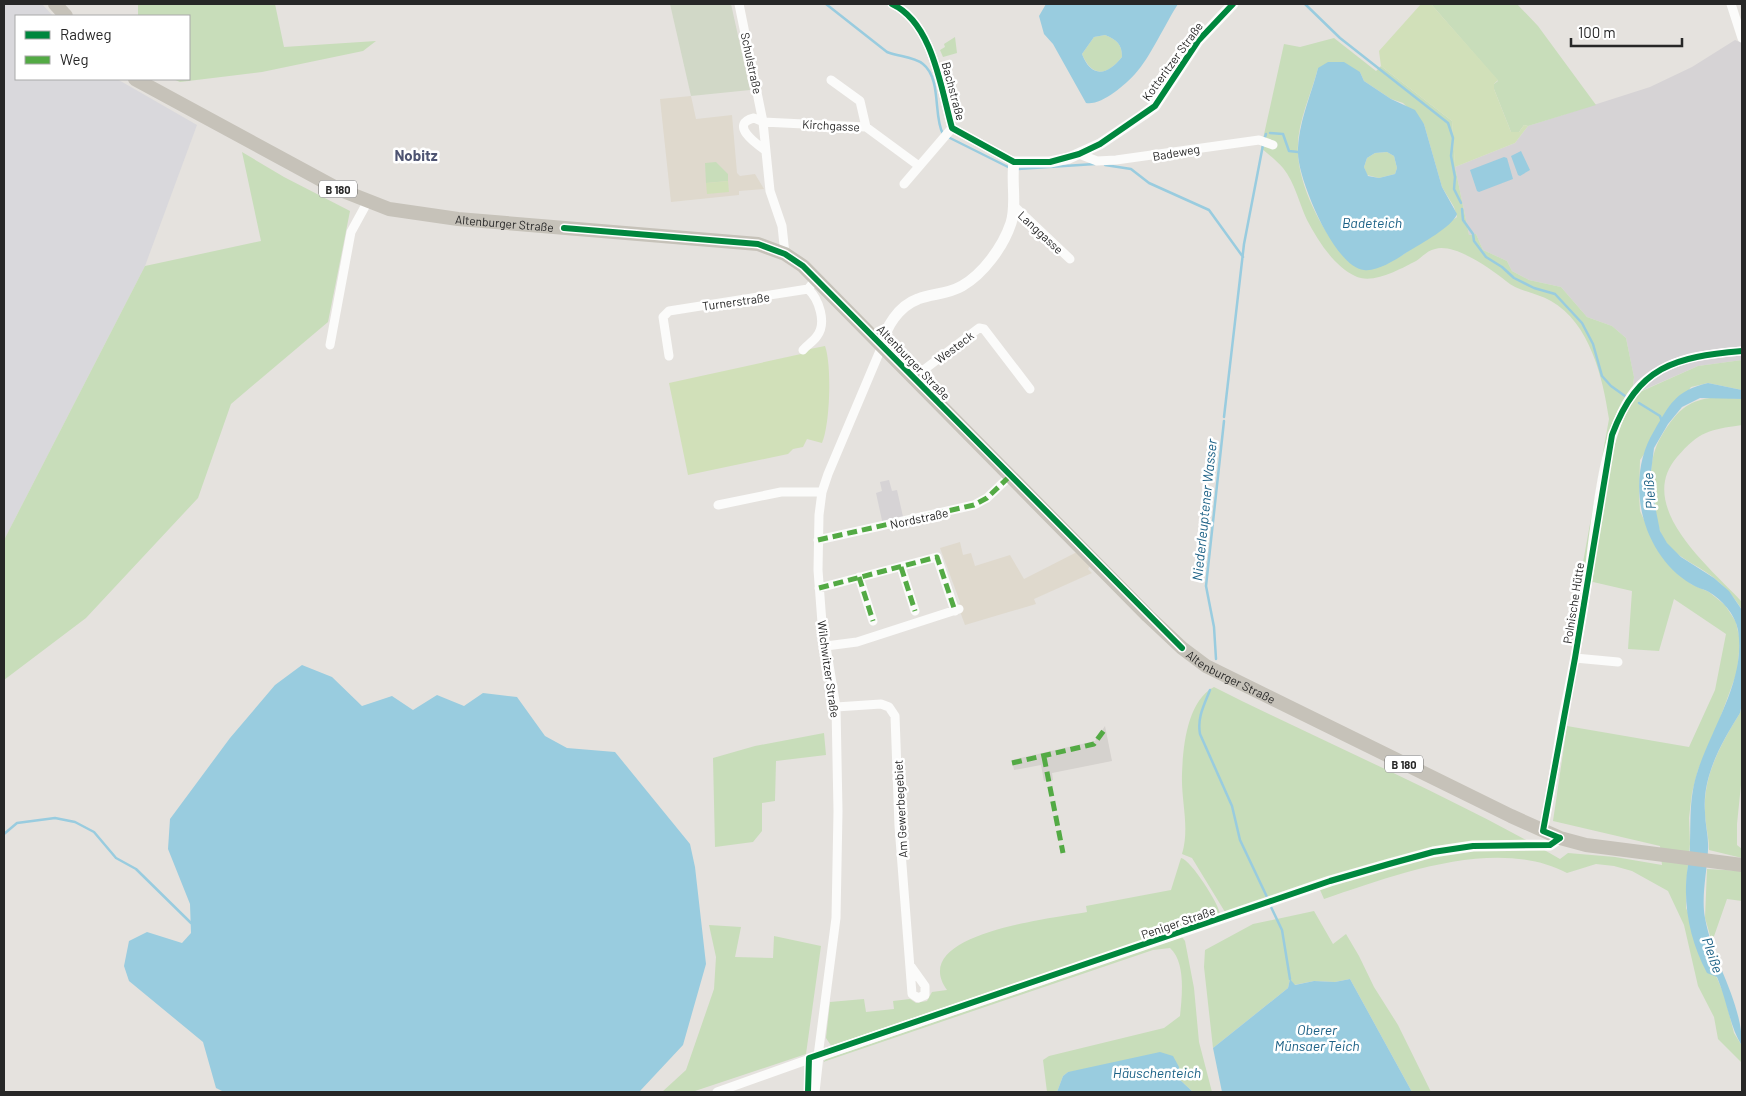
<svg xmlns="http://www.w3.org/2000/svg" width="1746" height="1096" font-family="Barlow,sans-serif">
<rect width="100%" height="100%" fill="#e5e2de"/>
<!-- industrial -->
<path fill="#d6d3d5" d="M1735 40 1742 43V360L1698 366 1641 391 1633 386 1634 377 1626 338 1612 326 1587 317 1561 287 1529 280 1512 271 1507 261 1483 250 1476 234 1469 235 1455 167 1515 143 1528 126 1650 87 1692 67Z
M889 480 892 491 897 490 904 521 883 525 876 493 882 491 880 482Z"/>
<!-- education -->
<path fill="#dfd9cd" d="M691 96 696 119 732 115 737 173 740 176 755 174 764 189 739 191V195L671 202 660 99Z
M960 542 963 555 971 553 975 566 1010 555 1024 579 1077 552 1090 566 1088 569 1092 573 1034 599 1036 604 965 625 958 606 960 602 940 548Z"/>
<!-- airport -->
<path fill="#d9d8dc" d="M4 4H42L53 16H16V79H117L197 125 145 266 4 540Z"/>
<!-- green -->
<path fill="#c8ddba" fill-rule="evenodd" d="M138 4H275L284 47 376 41 363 51 262 72 180 82 173 79H189V16H138Z
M1431 4H1517L1538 26 1596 105 1528 126 1524 125 1519 132H1511L1494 89V84L1498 81Z
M1105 35C1117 40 1122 44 1122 57 1107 76 1092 78 1082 54L1094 37Z
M955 37 957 53 943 57 940 50 945 47 944 44Z
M1334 38 1376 71 1381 66 1452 121 1455 167 1469 235 1476 234 1483 250 1507 261 1512 271 1529 280 1561 287 1587 317 1612 326 1626 338 1634 377 1633 386 1642 391 1698 366 1742 360V390L1708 383 1691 387 1640 460 1639 494 1640 511 1657 548 1667 562 1691 584 1709 592 1725 605 1736 622 1740 641 1737 672 1715 732 1698 770 1692 793 1689 818 1690 844 1686 886V908L1724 994 1734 1033 1742 1046V1063L1718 1039 1714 1017 1698 986 1684 925 1668 891 1632 871 1614 866 1596 864 1567 873C1496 836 1395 875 1324 899L1317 883 1225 912 1192 858 1182 854C1190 827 1181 802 1182 774 1183 747 1187 701 1214 687 1329 745 1449 795 1560 859L1568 853 1615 857 1662 865 1660 846 1553 821 1567 726 1689 747 1715 690 1726 634 1674 599 1659 651 1628 649 1632 591 1580 579 1609 419C1603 378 1590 323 1551 301 1537 293 1517 291 1506 281 1491 269 1455 243 1435 249 1428 250 1422 257 1416 261 1400 269 1373 285 1355 276 1334 266 1318 241 1307 220 1299 203 1295 183 1283 168 1277 161 1268 154 1261 148L1284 44 1300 47ZM1318 68 1360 72 1364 81 1391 99 1403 103 1424 124 1442 187 1454 207 1457 217 1401 256 1356 267C1328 244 1299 190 1298 153 1296 124 1311 96 1318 68Z
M242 152 284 177 350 211 328 322 231 404 198 498 86 618 4 680V540L145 266 261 241Z
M1387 152 1394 156 1397 168 1395 174 1379 178 1367 175 1364 167 1367 158 1375 153Z
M716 162 728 174V181L706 183 705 163Z
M1719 397 1742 399V425C1708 430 1700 431 1677 457 1634 507 1711 568 1742 602V610C1735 598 1725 587 1714 578 1696 563 1669 556 1660 531 1656 521 1656 508 1654 497 1649 475 1650 455 1662 435 1678 409 1689 399 1719 397Z
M1742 704V775L1737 824V845L1742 849V858L1709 850C1709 837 1705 824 1705 811 1703 775 1722 742 1740 713Z
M824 733 826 755 776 761 775 801 762 803V831L753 842 715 847 713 758 755 746Z
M1181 858C1191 860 1219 904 1220 914L832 1047 826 1038 830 1002 864 999 866 1012 894 1009 893 1001 910 999 916 1003 927 1001 932 992 947 990C906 933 1056 918 1087 912L1086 906 1171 890Z
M1707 869 1742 871V901L1727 899 1712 942 1705 918Z
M1314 911 1333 944 1346 934 1359 956 1374 987 1398 1025 1431 1092H1412L1350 979 1335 982 1314 981 1294 985 1290 979 1288 988 1213 1048 1204 967 1205 950 1253 924Z
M709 925 741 927 735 957 773 958 774 936 821 946 806 1054 692 1092H662L686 1070 714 989 716 957Z
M1182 937 1185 941 1194 988 1199 1042 1212 1092H1193L1179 1079V1067L1068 1072 1063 1076 1057 1092H1047L1043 1060 1049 1056 1164 1028 1180 1016C1182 996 1186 962 1170 948L1153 950 823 1062 826 1059Z"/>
<!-- cemetery -->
<path fill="#d1d8c7" d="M670 4H731L750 90 691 96Z"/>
<!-- pitch -->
<path fill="#d1e0b9" d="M1421 4H1431L1498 80 1494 84V89L1511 132H1519L1524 125 1528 126 1515 143 1455 167 1452 121 1381 66 1379 51Z
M728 181 729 192 707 194 706 183Z
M825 346C832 365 830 425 822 443L807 439 803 447 793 449 788 454 688 475 669 383 801 354 800 351Z"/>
<!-- plaza -->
<path fill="#d5d2ce" d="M1105 726 1112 761 1052 773 1053 780 1044 781 1041 765 1014 770 1012 760 1095 741Z"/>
<!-- water -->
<path fill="#99ccdf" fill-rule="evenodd" d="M1046 4H1178C1165 24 1150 58 1135 74 1125 85 1101 106 1086 103L1053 44 1044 34 1039 16ZM1105 35C1117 40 1122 44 1122 57 1107 76 1091 78 1082 54L1094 37Z
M1328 62H1344L1360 72 1364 81 1391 99 1415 110 1424 124 1442 187 1457 214C1452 227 1422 243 1409 251 1398 258 1378 272 1364 270 1334 267 1298 179 1298 153 1298 123 1311 96 1318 68ZM1387 152 1394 156 1397 168 1395 174 1379 178 1368 176 1364 167 1367 158 1375 153Z
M1521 151 1530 170 1520 176 1518 175 1511 156Z
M1504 157 1507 158 1513 179 1479 192 1477 191 1470 170Z
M1708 383 1742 390V399L1700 398 1682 407 1668 424 1654 448 1650 480 1660 531 1667 543 1681 557 1714 578 1729 591 1742 610V704L1740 713C1722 742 1702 776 1705 812 1705 825 1709 837 1708 850 1707 872 1701 897 1705 918 1713 963 1742 1000 1742 1046 1729 1025 1727 1000 1717 977L1707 973C1693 947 1685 916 1686 886 1686 872 1690 858 1690 845 1691 817 1689 797 1698 770 1713 725 1746 679 1738 630 1735 614 1722 600 1709 592 1704 589 1697 588 1691 584 1641 554 1624 480 1654 431 1670 404 1675 391 1708 383Z
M302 665 332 677 362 706 392 696 413 710 437 695 464 706 483 693 517 697 545 736 567 748 615 752 690 844 695 867 706 964 683 1045 640 1091 224 1092 216 1088 203 1042 129 981 124 966 129 941 147 932 182 943 191 933 190 904 168 849 170 819 230 738 275 685Z
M1290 979 1295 985 1314 981 1335 982 1350 979 1412 1092H1222L1213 1048 1288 988Z
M1160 1052 1173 1056 1179 1067V1079L1193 1092H1057L1063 1076 1068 1072Z"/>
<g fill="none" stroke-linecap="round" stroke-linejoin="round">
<!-- stream -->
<path stroke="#99ccdf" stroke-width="2.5" d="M826 4 887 52C899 57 913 56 923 64 942 79 933 117 943 134
M1305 4 1340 38 1448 123 1453 138 1451 156 1455 177 1454 189 1461 203
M1270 133 1283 134 1289 151 1298 152
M948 137 1010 168
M1265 137 1266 134
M1105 165 1131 169 1149 183 1209 210 1243 257
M1018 169 1095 164
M1462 209 1463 220 1473 234 1474 241 1486 257 1502 267 1514 278 1534 288 1555 294 1582 323 1593 344 1602 376 1611 386 1625 396
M1639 403 1660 416 1662 422
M1224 417 1244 244 1263 145
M1216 659 1214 627 1206 586 1224 421
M1210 690C1204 705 1197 718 1200 734L1232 806 1240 840 1267 897
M4 834 17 823 55 818 75 822 94 832 116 858 136 869 191 923
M1271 907 1282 930 1290 979"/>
<!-- minor -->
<path stroke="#fbfbfa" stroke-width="9" d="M739 4 763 122 770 191 782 226 785 254
M892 4C933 23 941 89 952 128L1014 162
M1731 4 1742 38
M831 80 860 101 866 127
M866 127 919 166
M765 150C755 143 729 124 754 118L763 122 866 127
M1079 154 1097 161 1116 160 1259 140 1273 145
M904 184 952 128
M1013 205 1070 259
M330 345 351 232 368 201
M803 350C807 345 813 342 817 336 827 323 819 299 808 289
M669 356 663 317 669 311 808 289 816 279
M913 378 979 328 984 329 1030 389
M718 505 781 492H822
M818 540 974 505 987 498 1010 476
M901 567 915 611
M859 577 873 621
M819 588 937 557 955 611
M826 646 857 642 959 609
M1575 658 1618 662
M836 707 881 704 889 707 895 716 899 826 912 994 918 998 925 995V986L910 965
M1543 831C1551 795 1556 758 1562 722 1570 681 1579 640 1585 599 1595 542 1599 425 1640 385 1669 357 1705 354 1742 351
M717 1092 818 1056 836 918 838 811 836 707 822 623 818 570 819 515 822 492 828 474 882 346"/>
<!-- tertiary -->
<path stroke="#fbfbfa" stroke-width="11" d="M882 346C885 327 899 306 918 299 933 293 946 295 962 286 983 274 1003 247 1011 223 1017 205 1011 182 1014 162H1050L1069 158 1100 144 1143 115 1155 106 1198 41 1233 4
M814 1092 818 1056 1330 881 1389 864 1433 852 1473 846 1550 845 1560 838"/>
<!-- primary -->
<g stroke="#c6c2b9" stroke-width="14">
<path d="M55 4 66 16"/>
<path id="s1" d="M135 79 338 189 389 209 458 219 758 244 785 254 803 266 1148 616 1182 648 1206 666 1511 816 1560 838 1586 845 1742 865"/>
</g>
<!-- quiet -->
<path stroke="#53aa44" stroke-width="5" stroke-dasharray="10 5" stroke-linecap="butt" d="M818 540 974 505 987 498 1010 476
M901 567 915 611
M859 577 873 621
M819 588 937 557 955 611
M1044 757 1063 853
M1012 763 1094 744 1105 729"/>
<defs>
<path id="cycleway" d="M892 4C933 23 941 89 952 128L1014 162H1050L1079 154 1100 144 1155 106 1198 41 1233 4
M564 228 758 244 785 254 803 266 1182 648
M1560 838 1543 831 1575 658 1612 435C1638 366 1674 357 1742 351
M808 1092 809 1058 1330 881 1389 864 1433 852 1473 846 1550 845 1560 838"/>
</defs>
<!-- cycleway casing -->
<use href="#cycleway" stroke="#fff" stroke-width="9"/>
<!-- cycleway -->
<use href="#cycleway" stroke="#00873e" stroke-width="6"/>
</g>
<g text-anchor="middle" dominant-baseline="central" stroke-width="5" stroke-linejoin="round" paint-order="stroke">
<!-- shield labels -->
<g fill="#fff" stroke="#686868" stroke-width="1">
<rect x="319" y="180.5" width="38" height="17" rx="4"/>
<rect x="1385" y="755.5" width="38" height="17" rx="4"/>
</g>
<g font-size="11" font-weight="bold" fill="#272727">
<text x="338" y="189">B 180</text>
<text x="1404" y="764">B 180</text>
</g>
<!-- street labels -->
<g font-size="12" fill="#272727" stroke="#fff">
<text transform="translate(1172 61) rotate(-54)">Kotteritzer Straße</text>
<text transform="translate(752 63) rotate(78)">Schulstraße</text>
<text transform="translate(954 91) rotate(75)">Bachstraße</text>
<text transform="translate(831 125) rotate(3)">Kirchgasse</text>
<text transform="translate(1176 152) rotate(-10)">Badeweg</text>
<text stroke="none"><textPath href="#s1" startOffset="402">Altenburger Straße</textPath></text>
<text transform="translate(1041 232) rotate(43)">Langgasse</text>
<text transform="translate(736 301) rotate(-8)">Turnerstraße</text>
<text transform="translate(954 347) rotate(-37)">Westeck</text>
<text transform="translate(914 362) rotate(46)">Altenburger Straße</text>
<text transform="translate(919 518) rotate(-12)">Nordstraße</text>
<text transform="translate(1573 603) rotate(-81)">Polnische Hütte</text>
<text transform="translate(829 669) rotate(82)">Wilchwitzer Straße</text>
<text stroke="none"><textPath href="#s1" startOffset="1302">Altenburger Straße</textPath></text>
<text transform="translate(900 809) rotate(-93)">Am Gewerbegebiet</text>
<text transform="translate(1178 922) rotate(-19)">Peniger Straße</text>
</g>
<!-- water labels -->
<g font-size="14" font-style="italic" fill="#1c6186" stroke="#fff">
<text x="1372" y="222">Badeteich</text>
<text transform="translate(1649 491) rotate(-95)">Pleiße</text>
<text transform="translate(1204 510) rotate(-84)">Niederleuptener Wasser</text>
<text transform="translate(1713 955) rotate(71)">Pleiße</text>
<text x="1317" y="1029">Oberer<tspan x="1317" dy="16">Münsaer Teich</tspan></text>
<text x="1157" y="1072">Häuschenteich</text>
</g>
<!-- quarter labels -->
<g font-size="15" font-weight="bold" fill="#4e5472" stroke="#fff">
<text x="416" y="155">Nobitz</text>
</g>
</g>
<!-- border -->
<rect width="1746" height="1096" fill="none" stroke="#272727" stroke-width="10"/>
<!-- legend -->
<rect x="15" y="15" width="175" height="65" fill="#ffffff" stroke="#a9a9a9"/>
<rect x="25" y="31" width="25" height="8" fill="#00873e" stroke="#a9a9a9"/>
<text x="60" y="40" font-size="15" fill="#272727">Radweg</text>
<rect x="25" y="56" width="25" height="8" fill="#53aa44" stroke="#a9a9a9"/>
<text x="60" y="65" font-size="15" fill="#272727">Weg</text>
<!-- scale -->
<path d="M1571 38v8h111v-8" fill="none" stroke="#272727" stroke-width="2.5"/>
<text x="1578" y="38" font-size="15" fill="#272727" stroke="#ffffff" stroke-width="4" paint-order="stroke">100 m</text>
</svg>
